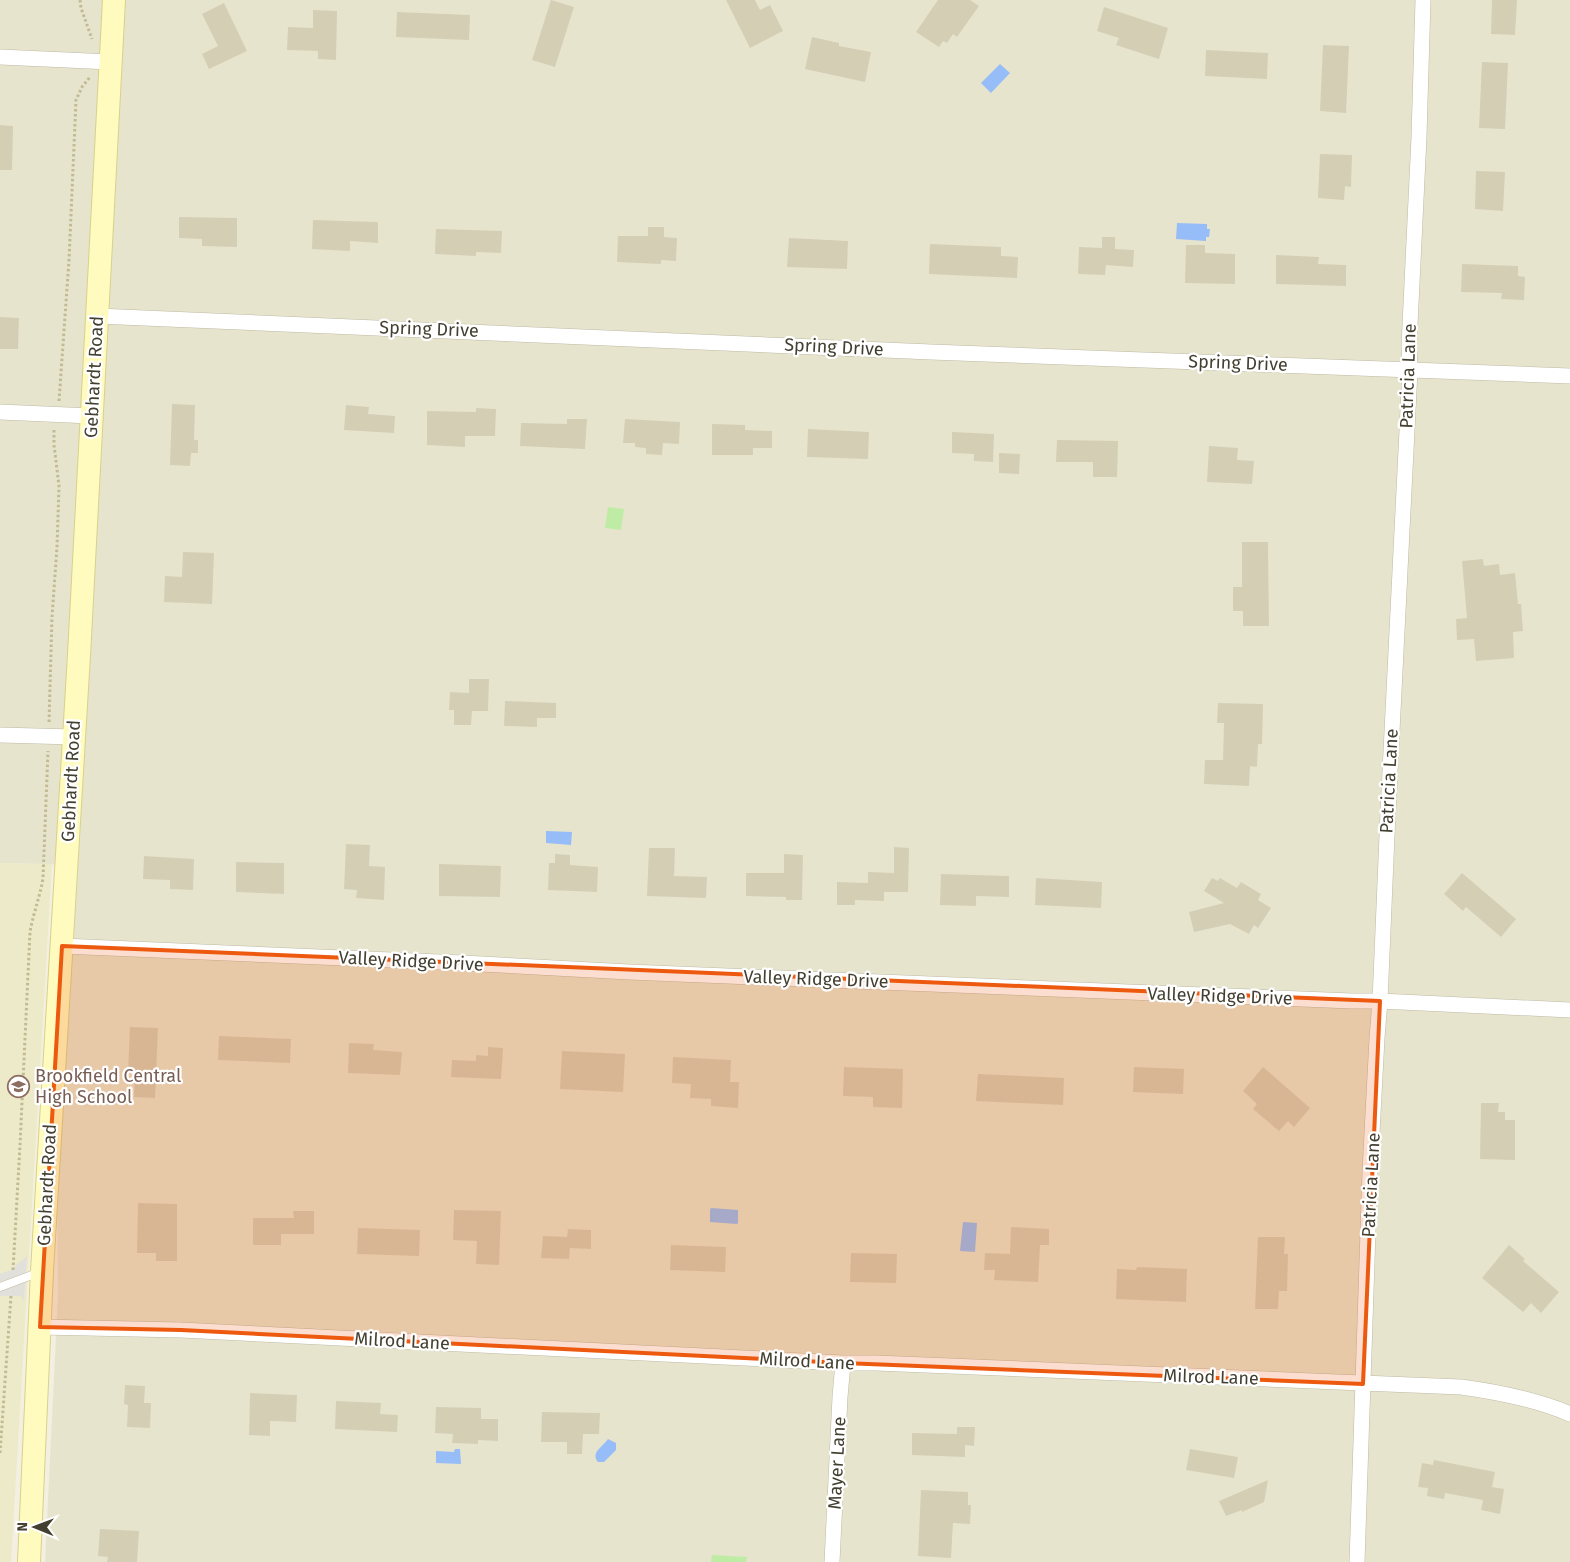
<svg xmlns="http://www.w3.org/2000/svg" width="1570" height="1562" font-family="'Fira Sans',sans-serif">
<rect width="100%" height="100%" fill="#f3f0e1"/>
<!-- residential -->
<path fill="#e7e4ce" d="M0 0H1570V1562H45L58 1295 57 1178 76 865 0 863Z"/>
<!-- education -->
<path fill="#edeac9" d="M0 863 52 864 11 1562H0Z"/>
<!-- green -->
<path fill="#bfeca5" d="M608 507 624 509 621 530 605 528Z
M712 1555 747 1557 746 1562H711Z"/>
<!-- parking -->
<path fill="#e2e0da" d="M27 1256 24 1301 21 1296H0V1274L11 1270Z"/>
<!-- water -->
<path fill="#96bdf7" d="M1000 64 1010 73 991 93 981 83Z
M1177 223 1207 224V229H1210L1209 237H1206V241L1176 239Z
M546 831 572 832 571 845 546 843Z
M711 1208 738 1210V1223L737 1224 710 1222V1210Z
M963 1222 977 1223 975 1252 960 1251Z
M608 1439 616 1443V1450L604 1462H598C590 1452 603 1447 608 1439Z
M455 1449H460L461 1464 436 1463V1451L454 1452Z"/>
<!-- building -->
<path fill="#d4ceb5" d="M551 0 574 7 555 67 532 60Z
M726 0H755L760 10 770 5 783 31 750 48Z
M938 0H970L979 6 957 37 953 34 947 43 943 41 939 47 916 32Z
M1492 0H1517L1515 35 1491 34Z
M224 3 247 51 209 69 202 54 218 46 202 14Z
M1104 7 1168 28 1159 59 1116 45 1119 38 1097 31Z
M313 10 337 11 336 60 318 59V51L287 50 288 27 313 28Z
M397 12 470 15 469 40 396 37Z
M812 37 839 43V46L871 52 865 82 805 69Z
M1323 45 1349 46 1346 113 1320 111Z
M1206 50 1268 53 1267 79 1205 76Z
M1482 62 1508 63 1505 129 1479 128Z
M0 125 13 126 12 170H0Z
M1320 154 1352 155 1351 187 1345 186 1344 200 1318 198Z
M1476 171 1505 172 1503 211 1475 209Z
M179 217 237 218V247L202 246V239L179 238Z
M313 220 378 222V243L350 241V251L312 249Z
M648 227H664V237L677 238 676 261 661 260V264L617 262 618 236H648Z
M436 229 502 231 501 253 476 252V256L435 254Z
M1102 237H1115V249L1134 250 1133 267 1106 265 1105 275 1078 274 1079 247 1102 248Z
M789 238 848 241 847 269 787 267Z
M930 244 1001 247V256L1018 257 1017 278 929 274Z
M1186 245H1205V253L1235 254V284L1185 283Z
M1276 255 1319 257 1318 264 1346 265V286L1276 284Z
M1462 264 1518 266V276L1525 277 1524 300 1501 299 1502 293 1461 292Z
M0 317 19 318 18 349H0Z
M172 404 195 405 194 440H198V453H191L190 466 170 465Z
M346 405 369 407 368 414 395 416 394 433 344 430Z
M476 408 496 409 495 436H465V447L427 445V411L476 412Z
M567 419H587L585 449 520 446 521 423 567 424Z
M625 419 680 422 679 444 663 443 662 455 646 454V448L635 447V443H623Z
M712 424 745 425V430L772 431V448H753V455H712Z
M808 429 869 432 868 459 807 457Z
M952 432 994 434 993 462 974 461V454L952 453Z
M1057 440 1118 441 1117 477H1093V462H1056Z
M1209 446 1238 448 1237 460 1254 461 1252 484 1207 482Z
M999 453 1020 454 1019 474 999 473Z
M1242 542H1268L1269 626H1243V611H1233V587H1242Z
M183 552 214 553 212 604 164 602 165 576 182 577Z
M1483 559 1484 566 1499 564 1500 575 1515 573 1518 604H1521L1523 631 1513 632 1514 658 1476 661 1474 639 1457 640 1456 619 1467 618 1462 561Z
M469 679H489L488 711H472L471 725H454V710H449L450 692 469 693Z
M505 701 556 703V718H537V727L504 726Z
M1218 703 1263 704 1262 744H1258L1257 767 1250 766 1249 786 1204 784 1205 760H1223L1224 723H1217Z
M346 844 370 845 369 866 385 867 384 900 356 898 357 890 344 889Z
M894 847 909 848 908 892H884V901L855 900V905H837V882L868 883V872L894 873Z
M649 848H675L674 876 707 877 706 898 647 896Z
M555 854 570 855V865L598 867 597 892 548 890 549 863H555Z
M784 854 803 855 802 900H786V897L746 896V873H784Z
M144 856 194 859 193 890 170 889V880L143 879Z
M236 862 284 863V894L236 892Z
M439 864 501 866 500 897 439 896Z
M1462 873 1516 919 1501 937 1466 907 1463 911 1444 894Z
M941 874 1009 876V897L976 896V906L940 905Z
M1036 878 1102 882 1101 908 1035 905Z
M1212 878 1218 881 1220 878 1237 888 1241 882 1261 894 1258 900 1271 908 1258 928 1254 925 1249 934 1230 924 1194 932 1189 912 1224 903 1204 891Z
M130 1027 158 1028 155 1098 134 1097 135 1073H128Z
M219 1036 291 1039 290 1063 218 1060Z
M349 1043 374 1044 373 1050 402 1052 400 1075 348 1073Z
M488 1047 503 1048 501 1079 451 1077 452 1060 476 1061V1055L488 1056Z
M562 1051 625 1054 623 1092 560 1089Z
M673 1057 731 1060 730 1082H739L738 1108 711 1106V1099L690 1098 691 1084 672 1083Z
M844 1067 903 1069 902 1108 873 1107V1097L843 1096Z
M1134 1067 1184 1069 1183 1094 1133 1092Z
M1263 1067 1310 1108 1294 1127 1288 1121 1279 1131 1253 1109 1257 1104 1243 1091Z
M978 1074 1064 1078 1063 1105 976 1101Z
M1481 1103H1499L1498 1112H1505V1120H1515V1160L1480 1159Z
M138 1203 177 1204V1261H156V1253H137Z
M454 1210 501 1211 499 1265 476 1264 477 1241 453 1240Z
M293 1211H314V1234H281V1245H253V1218H294Z
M1011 1227 1049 1229V1245H1040L1038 1282 994 1280 995 1270H984L985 1253 1010 1254Z
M358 1228 420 1230 419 1256 357 1254Z
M568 1229 591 1230V1249L570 1248 569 1259 541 1258 543 1236 567 1237Z
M1258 1237H1285L1284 1254H1288L1287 1291H1279L1278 1309H1255Z
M671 1245 726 1247 725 1272 670 1270Z
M1509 1245 1525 1259 1523 1261 1559 1292 1541 1313 1531 1303 1523 1312 1482 1278Z
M851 1253 897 1254 896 1283 850 1282Z
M1137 1267 1187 1269 1186 1302 1116 1299 1117 1269 1136 1270Z
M125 1385 145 1386 144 1403H151L150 1428 127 1427 128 1405 124 1404Z
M250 1393 297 1395 296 1422 270 1421V1436L249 1435Z
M336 1401 381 1403 380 1414 398 1415 397 1432 335 1429Z
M436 1407 481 1408V1419H498V1441L478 1440V1444L452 1443 453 1434 435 1433Z
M542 1412 600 1413 599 1434H583L582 1454H567V1442H541Z
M957 1427H975L974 1446 965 1445V1457L912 1455V1433L957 1434Z
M1190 1449 1238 1457 1234 1478 1186 1470Z
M1434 1460 1495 1472 1492 1487 1504 1489 1500 1514 1481 1510 1483 1500 1445 1493 1444 1499 1427 1496 1428 1488 1418 1487 1422 1463 1433 1465Z
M1268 1480 1264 1502 1242 1512V1510L1226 1516 1219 1501Z
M921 1490 968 1492V1505H971L970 1524 953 1523 951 1558 918 1556Z
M100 1529 139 1531 137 1562H107L108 1557 98 1556Z"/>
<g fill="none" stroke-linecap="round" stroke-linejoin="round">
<defs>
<path id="lane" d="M0 1287 40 1272"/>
<path id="street" d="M0 57 111 62
M97 316 931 352 1570 376
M0 412 91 416
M0 735 74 737
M62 946 463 963 629 972 1352 1001H1380L1570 1010
M40 1327 181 1330 843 1363H876L1461 1387C1498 1392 1535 1399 1570 1414
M832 1562 840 1397 843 1363
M1357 1562 1370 1171 1377 1038 1380 1001 1388 812 1410 370 1409 346 1419 137 1423 0"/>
<path id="secondary" d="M29 1562 42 1271 79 655 114 0"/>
</defs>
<!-- lane casing -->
<use href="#lane" stroke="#bebaa3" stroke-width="9"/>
<!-- street casing -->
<use href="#street" stroke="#bebaa3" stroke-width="16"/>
<!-- secondary casing -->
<use href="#secondary" stroke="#d7d18b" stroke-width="24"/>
<!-- path -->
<path stroke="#c2ba93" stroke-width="3" stroke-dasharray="2.5 2.5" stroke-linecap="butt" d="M80 0 81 8 92 39
M59 401 69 260 76 100 82 87 90 77
M49 722 52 617 57 547 59 486 54 445V429
M13 1270 20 1145 30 932C33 914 40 897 43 878L48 751
M0 1453 11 1296"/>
<!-- lane -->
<use href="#lane" stroke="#fff" stroke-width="8"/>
<!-- street -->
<use href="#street" stroke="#fff" stroke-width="15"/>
<!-- secondary -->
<use href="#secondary" stroke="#fffbbe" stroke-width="22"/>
</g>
<!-- marked area -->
<path fill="#ec590f" fill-opacity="0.2" stroke="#ec590f" stroke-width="4" stroke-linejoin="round" d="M62 946 1380 1001 1363 1384 843 1363 181 1330 40 1327Z"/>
<!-- icons -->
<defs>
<symbol id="school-ring" viewBox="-11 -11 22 22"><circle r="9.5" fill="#fff" stroke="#8d6e63" stroke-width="1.5"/><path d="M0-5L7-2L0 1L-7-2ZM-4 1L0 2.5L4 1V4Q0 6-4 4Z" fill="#8d6e63"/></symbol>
</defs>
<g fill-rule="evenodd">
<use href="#school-ring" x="6" y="1074" width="25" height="25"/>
</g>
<g text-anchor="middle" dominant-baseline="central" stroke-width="4.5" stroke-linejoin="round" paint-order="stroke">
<!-- street labels -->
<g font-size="18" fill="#444031" stroke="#fff">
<text transform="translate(429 329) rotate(2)">Spring Drive</text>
<text transform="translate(834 347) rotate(3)">Spring Drive</text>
<text transform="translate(1238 363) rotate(2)">Spring Drive</text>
<text transform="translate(1408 376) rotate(-88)">Patricia Lane</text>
<text transform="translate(94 377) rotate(-87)">Gebhardt Road</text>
<text transform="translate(71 781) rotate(-87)">Gebhardt Road</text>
<text transform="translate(1389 781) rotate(-87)">Patricia Lane</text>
<text transform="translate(411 961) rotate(3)">Valley Ridge Drive</text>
<text transform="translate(816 979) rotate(2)">Valley Ridge Drive</text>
<text transform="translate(1220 996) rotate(2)">Valley Ridge Drive</text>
<text transform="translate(47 1185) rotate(-87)">Gebhardt Road</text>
<text transform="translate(1371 1185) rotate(-87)">Patricia Lane</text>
<text transform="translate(402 1341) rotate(3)">Milrod Lane</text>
<text transform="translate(807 1361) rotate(3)">Milrod Lane</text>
<text transform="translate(1211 1377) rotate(2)">Milrod Lane</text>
<text transform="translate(837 1463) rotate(-87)">Mayer Lane</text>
</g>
<!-- education labels -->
<g font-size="18" fill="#785e54" stroke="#fff" text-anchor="start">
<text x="35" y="1076">Brookfield Central<tspan x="35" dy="21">High School</tspan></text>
</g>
</g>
<!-- north arrow -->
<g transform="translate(35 1527) rotate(271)" stroke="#ffffff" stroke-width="4" paint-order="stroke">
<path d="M0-4L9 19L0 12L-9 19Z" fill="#444031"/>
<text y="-8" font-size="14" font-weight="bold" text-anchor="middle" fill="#444031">N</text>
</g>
</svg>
